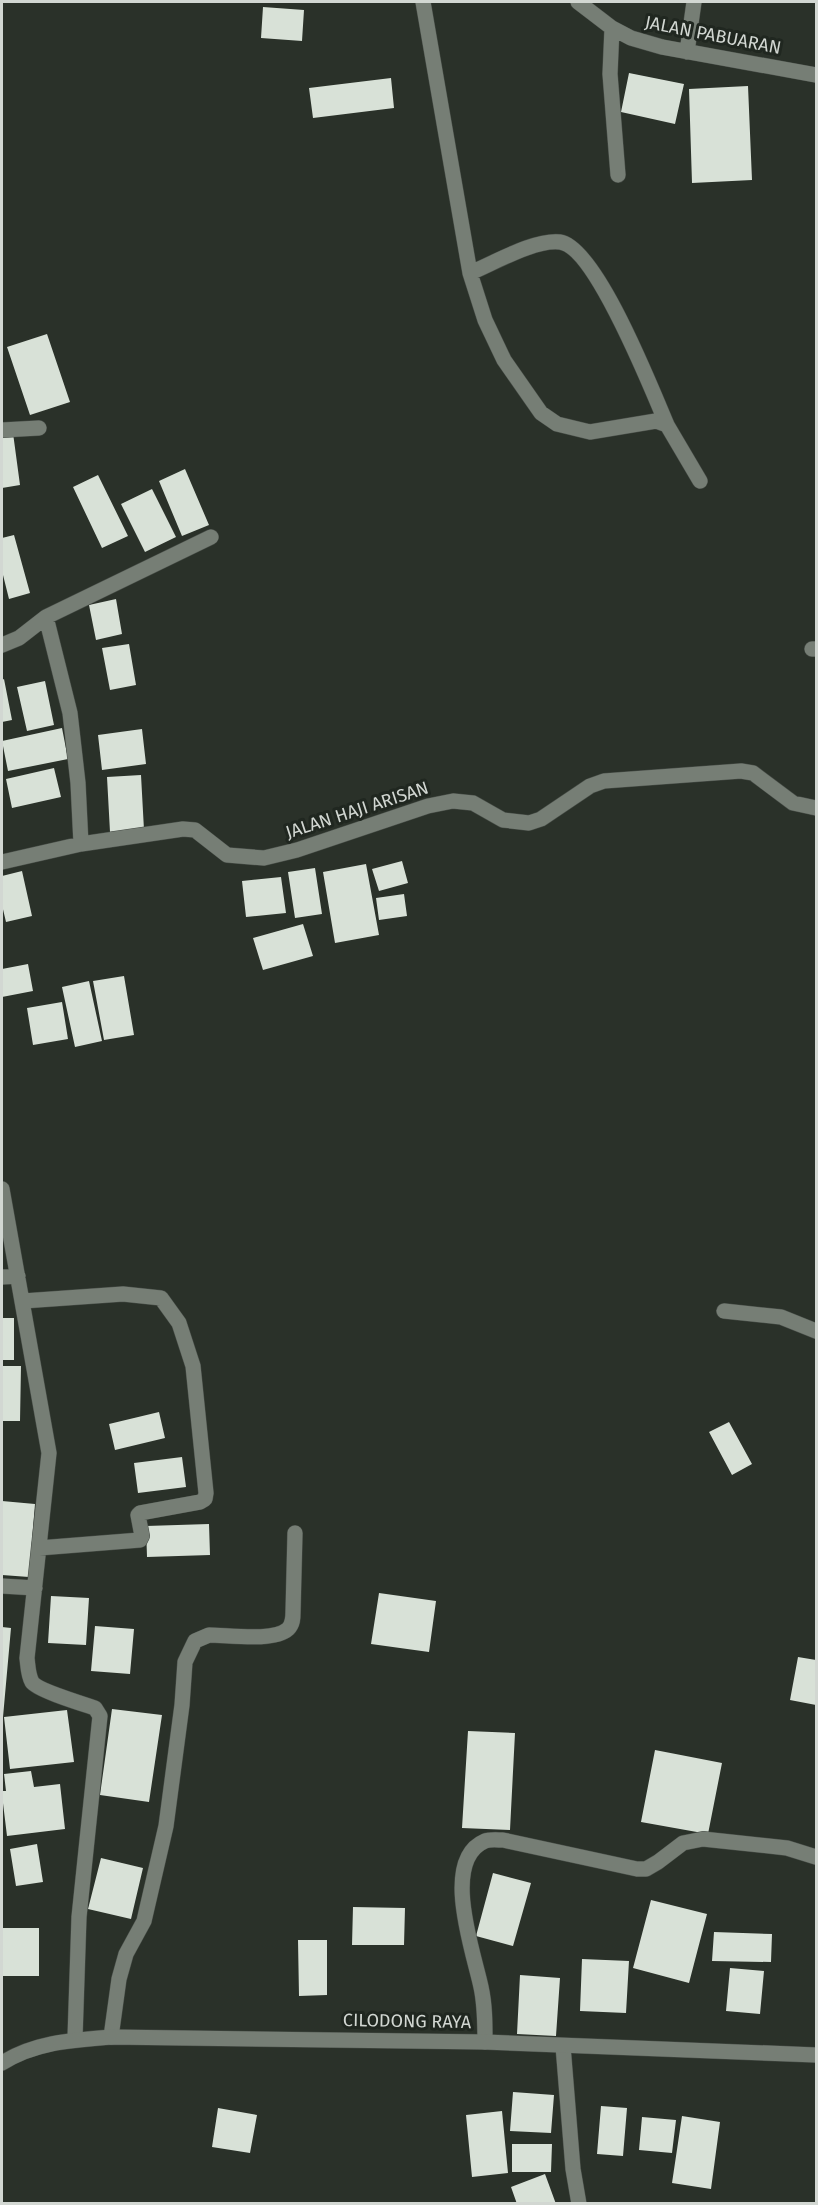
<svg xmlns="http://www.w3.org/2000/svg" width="818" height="2205" font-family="'Fira Sans',sans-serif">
<rect width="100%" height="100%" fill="#2a3129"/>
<!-- building -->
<path fill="#d8e1d7" d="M263 7 304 10 302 41 261 38Z
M629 73 684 84 675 124 621 112Z
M391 78 394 108 313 118 309 88Z
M748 86 752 180 692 183 689 89Z
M47 334 70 402 30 415 7 347Z
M13 433 20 485 2 488V435Z
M185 469 209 525 182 536 159 481Z
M98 475 128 536 102 548 73 487Z
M152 489 176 537 145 552 121 504Z
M14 535 30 593 9 599 2 571V538Z
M116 599 122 634 96 640 89 605Z
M129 644 136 685 110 690 102 648Z
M4 679 12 720 2 722V680Z
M45 681 54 725 27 731 17 687Z
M62 728 68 759 8 771 2 741Z
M142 729 146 764 102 770 98 735Z
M54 768 61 797 12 808 6 779Z
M141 775 144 830 110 832 107 777Z
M402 861 408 883 379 891 372 869Z
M366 864 379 935 335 943 323 872Z
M315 868 322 914 295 918 288 872Z
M22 871 32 916 6 922 2 905V876Z
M281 877 286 913 246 917 242 881Z
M404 894 407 916 379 920 376 898Z
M303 924 313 956 263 970 253 938Z
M28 964 33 991 2 997V969Z
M124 976 134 1035 104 1040 93 981Z
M89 981 102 1041 75 1047 62 987Z
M62 1002 68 1039 33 1045 27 1008Z
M2 1318H14V1360H2Z
M2 1366H21L20 1421H2Z
M159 1412 165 1438 115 1450 109 1424Z
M729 1422 752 1464 732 1475 709 1432Z
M182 1457 186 1487 138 1493 134 1463Z
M2 1501 35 1504 29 1577 2 1575Z
M209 1524 210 1555 147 1557 146 1526Z
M379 1593 436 1601 429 1652 371 1644Z
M51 1596 89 1598 86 1645 48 1643Z
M95 1626 134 1629 130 1674 91 1671Z
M2 1627 11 1628 3 1717H2Z
M798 1657 816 1660V1705L790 1700Z
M112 1709 162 1715 149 1802 100 1795Z
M67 1710 74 1762 10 1769 4 1717Z
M468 1731 515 1733 510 1830 462 1828Z
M655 1750 722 1763 708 1834 641 1822Z
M31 1771 34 1787 60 1784 65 1829 7 1836 2 1795V1791H6L4 1774Z
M37 1844 43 1882 16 1886 10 1849Z
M101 1858 143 1868 131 1919 88 1909Z
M493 1873 531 1883 513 1946 476 1936Z
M651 1900 707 1914 689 1983 633 1968Z
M353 1907 405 1908 404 1945H352Z
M2 1928H39V1976H2Z
M714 1932 772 1934 771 1962 712 1961Z
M298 1940H327V1995L299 1996Z
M582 1959 629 1961 626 2013 580 2011Z
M730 1968 764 1971 760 2014 726 2011Z
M520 1975 560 1978 556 2036 517 2034Z
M513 2092 554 2095 551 2133 510 2131Z
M601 2106 627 2108 623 2156 597 2154Z
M218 2108 257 2115 250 2153 212 2147Z
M502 2111 508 2173 472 2177 466 2115Z
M682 2116 720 2122 711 2189 672 2183Z
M642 2117 676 2120 672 2153 639 2150Z
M512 2144H552L551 2172H512Z
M545 2174 556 2204H517L511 2187Z"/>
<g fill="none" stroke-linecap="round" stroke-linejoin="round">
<defs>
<path id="minor" d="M423 2 470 273 485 320 504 360 541 413 557 424 590 432 656 421 667 425 700 481
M578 2 612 28 631 38 662 47 816 75
M612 28 610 74 618 175
M687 52 694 2
M470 273C494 263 535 239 560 242 596 247 652 390 667 425
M2 430 39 428
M46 617 70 713 78 783 81 844
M2 645 19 638 46 617 211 537
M812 649H816
M2 862 81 844 183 829 195 830 227 855 264 858 297 850 428 806 453 801 473 803 503 820 529 823 541 819 590 786 604 781 741 771 753 773 793 803 816 808
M2 1189 49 1453 27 1658C28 1666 28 1675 32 1682 37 1690 83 1704 95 1708L100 1716 79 1917 75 2038
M2 1277 18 1276
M23 1301 123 1294 161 1298 179 1323 193 1366 206 1493 205 1499 200 1502 140 1513 138 1515 142 1536 140 1540 39 1548
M724 1311 781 1317 816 1331
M2 1586 35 1588
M111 2037 119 1979 126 1954 144 1921 166 1826 182 1705 185 1662 195 1641 209 1635C228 1635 274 1642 288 1629 293 1624 293 1618 293 1612L295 1533
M485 2042C485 2023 485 2005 481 1987 474 1953 440 1860 485 1841 490 1839 498 1840 503 1840L637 1869H646L658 1862 683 1843 703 1839 787 1848 816 1857
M563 2046 573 2169 579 2204"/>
<path id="tertiary" d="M2 2063C35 2042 73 2040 111 2037L485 2042 816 2055"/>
</defs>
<!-- minor casing -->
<use href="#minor" stroke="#484e48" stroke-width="16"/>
<!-- tertiary casing -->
<use href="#tertiary" stroke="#484e48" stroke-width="16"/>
<!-- minor -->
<use href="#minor" stroke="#767e75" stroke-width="15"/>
<!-- tertiary -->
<use href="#tertiary" stroke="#767e75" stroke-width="15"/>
</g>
<g text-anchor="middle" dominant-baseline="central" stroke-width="6" stroke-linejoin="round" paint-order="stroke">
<!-- street labels -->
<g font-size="18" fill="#d2d7d2" stroke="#202720">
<text transform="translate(713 35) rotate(11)">JALAN PABUARAN</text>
<text transform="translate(357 810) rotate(-18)">JALAN HAJI ARISAN</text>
<text transform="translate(407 2021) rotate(1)">CILODONG RAYA</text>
</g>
</g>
<!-- border -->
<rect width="818" height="2205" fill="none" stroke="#d2d7d2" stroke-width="6"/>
</svg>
